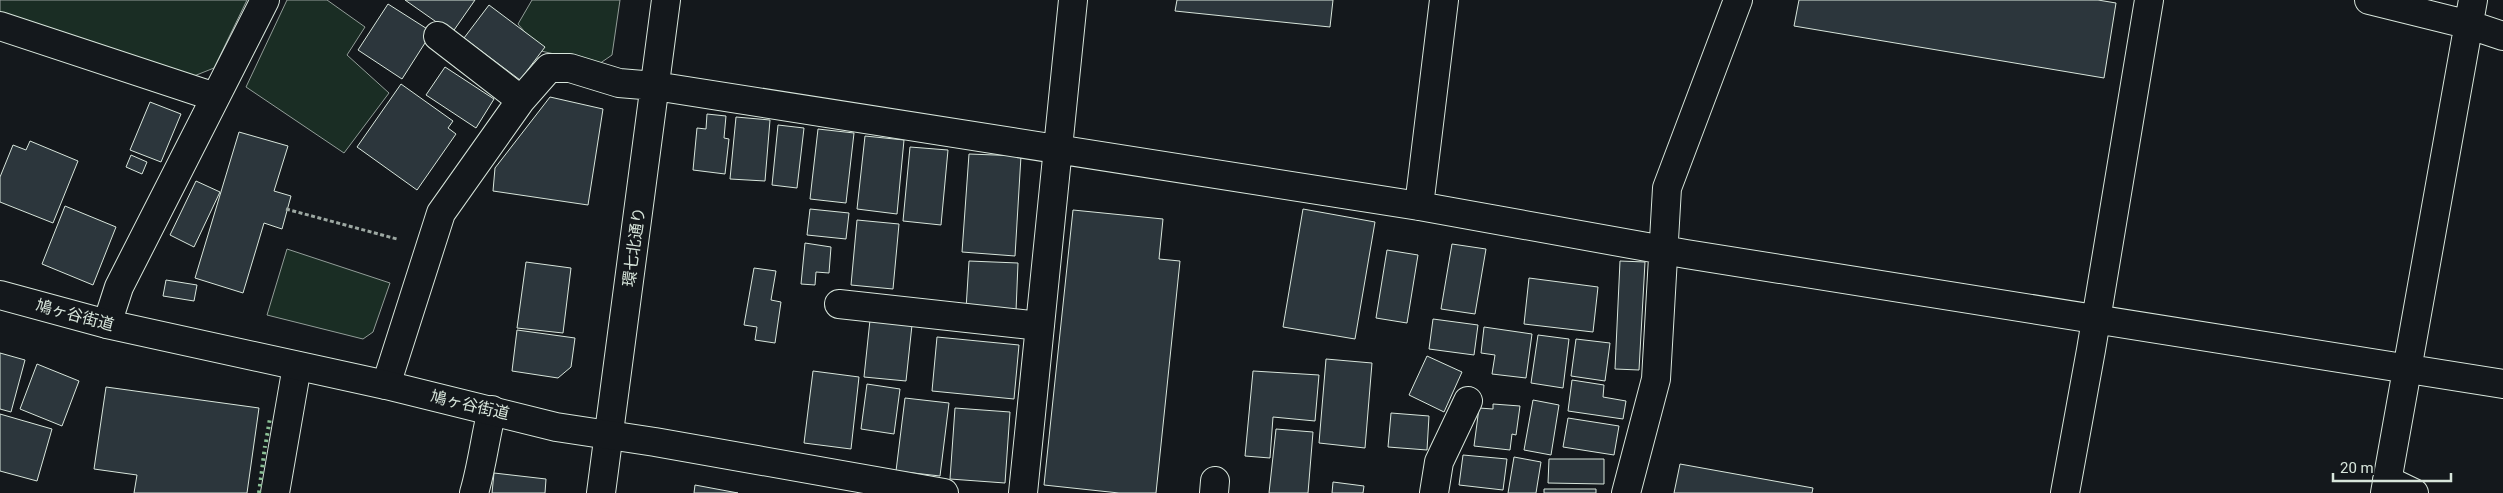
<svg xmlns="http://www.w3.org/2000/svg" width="2503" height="493" font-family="Roboto,'Noto Sans JP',sans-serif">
<rect width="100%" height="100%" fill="#14181c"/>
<!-- green -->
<path fill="#1a2d24" stroke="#939e99" d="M0 0H247L214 68 194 76 0 13Z
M287 0H327L365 27 347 55 389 93 344 153 246 87Z
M532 0H620L612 55 599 64 541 51 518 24Z
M287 249 390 283 373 332 363 339 267 315Z"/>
<!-- building -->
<path fill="#2c363c" stroke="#d8e6dc" d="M405 0H475L452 33Z
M1177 0H1333L1330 27 1175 11Z
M1799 0H2098L2116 3 2104 78 1794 26Z
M388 4 432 32 402 79 358 50Z
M489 5 545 47 520 80 464 38Z
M445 67 494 99 476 128 426 95Z
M401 84 453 121 448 128 456 134 417 190 357 147Z
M550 97 603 109 588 205 493 191 495 168Z
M150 102 181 114 161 162 130 150Z
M707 114 726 116 724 138 729 139 725 174 693 170 697 128 706 129Z
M736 117 770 120 765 181 730 179Z
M778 125 804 128 797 188 772 185Z
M818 129 854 133 846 203 810 199Z
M239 132 288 146 274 191 291 196 282 229 264 223 243 293 195 278Z
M865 136 904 140 897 214 857 209Z
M30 141 78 161 53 223 0 202V177L13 145 26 150Z
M910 147 948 150 941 225 903 221Z
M969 154 1021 156 1015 256 962 252Z
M131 155 147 162 142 174 126 167Z
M196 181 220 192 194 247 170 235Z
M65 206 116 227 93 285 42 264Z
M810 209 849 213 846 239 807 235Z
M1303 209 1375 222 1355 339 1283 327Z
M1073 210 1163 219 1159 259 1180 261 1156 493H1119L1044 485Z
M857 220 899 224 893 289 851 285Z
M805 243 831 247 829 273 816 272 815 285 801 284Z
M1452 244 1486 249 1475 314 1441 309Z
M1387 250 1418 255 1407 323 1376 318Z
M969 261 1018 263 1016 311 966 309Z
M1620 261 1645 262 1639 370 1615 369Z
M526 262 571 268 563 333 517 328Z
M754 268 776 271 771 300 781 302 775 343 755 340 757 327 744 325Z
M1529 278 1598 287 1593 332 1524 324Z
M166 280 197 285 194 301 163 296Z
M1433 319 1478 325 1474 355 1429 349Z
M870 320 912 325 906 381 864 377Z
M1484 327 1532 334 1526 378 1492 374 1495 355 1481 353Z
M517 330 575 338 571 367 558 378 512 371Z
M1538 335 1569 339 1563 388 1531 383Z
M937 337 1019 345 1014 399 932 391Z
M1576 339 1610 343 1605 381 1571 376Z
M0 353 25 360 11 412 0 409Z
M1427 356 1462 372 1444 412 1409 395Z
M1326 359 1372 363 1365 448 1319 443Z
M37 364 79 381 62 426 20 409Z
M813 371 859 377 851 449 804 443Z
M1253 371 1319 375 1315 421 1273 417 1270 458 1245 456Z
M1572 380 1604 385 1603 397 1626 401 1623 419 1568 411Z
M867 384 900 389 894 434 861 429Z
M106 387 259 408 247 493H134L137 475 94 469Z
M905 398 949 403 940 476 896 471Z
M1533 400 1559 405 1551 455 1524 450Z
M1493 404 1520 406 1516 435 1512 434 1510 450 1474 446 1479 408 1493 409Z
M955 408 1010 412 1005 483 950 479Z
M1391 413 1429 416 1427 450 1388 447Z
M0 414 52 429 37 481 0 471Z
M1568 418 1619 426 1614 455 1563 447Z
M1276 429 1313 432 1308 493H1269Z
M1463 455 1507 459 1503 490 1459 485Z
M1514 457 1541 462 1536 493H1508Z
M1549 459H1604V484L1548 483Z
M1680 464 1813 488 1812 493H1674Z
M494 473 546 479 545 493H492Z
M1333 482 1364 486 1363 493H1332Z
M695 485 738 493H694Z
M1544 489H1596V493H1544Z"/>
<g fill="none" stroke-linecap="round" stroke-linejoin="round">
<defs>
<path id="minor" d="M2369 0 2470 25 2503 36
M0 26 215 97
M438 36 521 100
M1419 206 1444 0
M839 304 1040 326
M107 324 119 287 265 0
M386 385 441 213 521 100 549 68H570L619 83 655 86 1419 206 1686 254 2503 384
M2387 480 2414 493
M275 493 297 366
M474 493C482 466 485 438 492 410
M601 493 666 0
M1023 493 1073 0
M1214 493 1215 481
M1434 493 1439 462 1468 401
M1626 493 1656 379 1667 188 1738 0
M2065 493 2091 350 2149 0
M2385 493 2473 0"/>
<path id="major" d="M0 295 107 324 386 385 556 427 655 442 944 493"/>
</defs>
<!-- minor casing -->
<use href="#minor" stroke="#d8e6dc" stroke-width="30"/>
<!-- major casing -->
<use href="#major" stroke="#d8e6dc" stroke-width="30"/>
<!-- path -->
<path stroke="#9da8a2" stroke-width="3" stroke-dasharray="4 2.5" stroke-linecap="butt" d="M286 209 397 239"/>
<!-- minor -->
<use href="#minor" stroke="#14181c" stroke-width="28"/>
<!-- major -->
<use href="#major" stroke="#14181c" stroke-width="28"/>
<!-- hedge -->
<path stroke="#8ac095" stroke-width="4" stroke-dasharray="2.5 4" stroke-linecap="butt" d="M266 442 270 418
M259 493 265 446"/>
</g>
<g text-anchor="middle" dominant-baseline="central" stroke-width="4" stroke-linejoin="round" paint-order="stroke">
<!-- street labels -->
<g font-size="16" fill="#d8e6dc" stroke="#14181c">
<text transform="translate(634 247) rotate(-82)">環七北通り</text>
<text transform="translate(75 315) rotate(15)">鳩ヶ谷街道</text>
<text transform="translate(470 405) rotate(13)">鳩ヶ谷街道</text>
</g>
</g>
<!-- scale -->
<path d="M2333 473v8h118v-8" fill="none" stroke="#d8e6dc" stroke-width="2.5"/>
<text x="2340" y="473" font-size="15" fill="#d8e6dc" stroke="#14181c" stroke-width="4" paint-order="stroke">20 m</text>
</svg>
